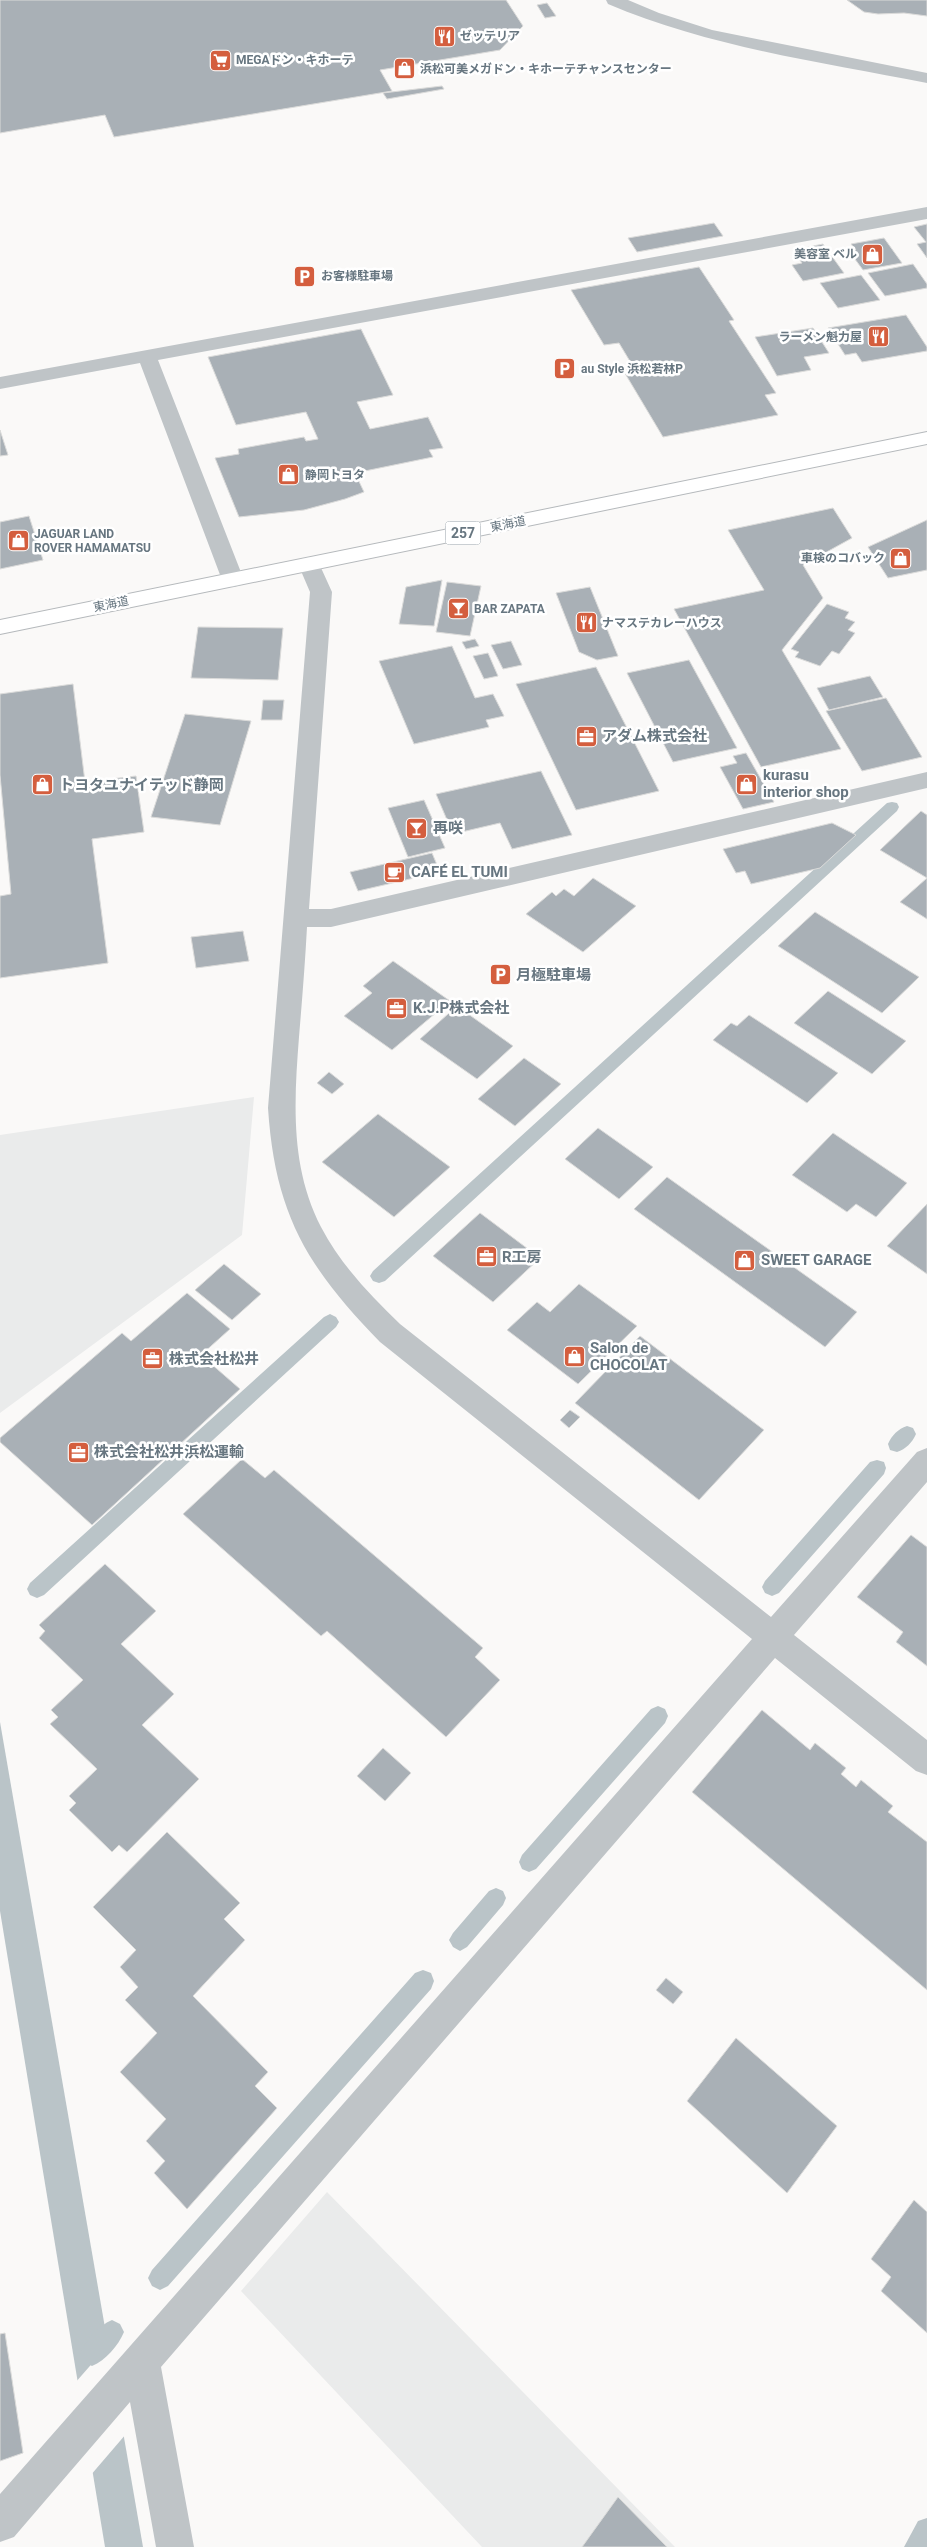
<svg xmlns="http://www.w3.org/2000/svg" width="927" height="2547" font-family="Roboto,'Noto Sans JP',sans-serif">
<rect width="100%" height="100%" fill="#faf9f8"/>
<!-- built -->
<path fill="#eaebeb" d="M254 1097 242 1235 0 1413V1135Z
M327 2192 675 2547H482L241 2291Z"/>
<!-- water -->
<path fill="#bac4c8" d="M0 1722 143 2547H105L0 1911Z"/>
<!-- pier -->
<path fill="#faf9f8" d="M110 2343 126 2434 90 2476 75 2383Z"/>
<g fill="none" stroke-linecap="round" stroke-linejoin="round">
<!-- stream -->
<path fill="#bac4c8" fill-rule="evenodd" d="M892 802 897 803 899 807 897 811 385 1281 379 1283 373 1281 370 1276 373 1271 887 803Z
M330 1314 336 1317 339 1322 336 1327 44 1595 37 1598 30 1595 27 1589 30 1583 324 1317Z
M907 1426 913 1428 916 1434C912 1443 906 1449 897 1452L890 1450 888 1444C892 1435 898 1429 907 1426Z
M877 1460 884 1462 886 1468 884 1474 779 1593 772 1596 765 1593 762 1587 765 1581 870 1462Z
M658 1706 665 1709 668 1716 665 1723 536 1869 529 1872 522 1869 519 1862 522 1855 651 1709Z
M496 1888 503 1891 506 1898 503 1905 467 1947 460 1951 453 1947 449 1940 453 1933 489 1891Z
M423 1970 431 1973 434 1981 431 1989 168 2286 160 2290 152 2286 148 2278 152 2270 415 1973Z
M112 2320 120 2324 124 2332C118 2346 106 2360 92 2366L84 2362 80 2354C86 2340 98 2326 112 2320Z
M927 2518V2547H904L918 2521Z"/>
</g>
<!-- building -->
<path fill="#a9b0b6" stroke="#dbdbda" d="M0 0H506L523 26 500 50 380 70 392 91 114 137 105 115 0 133Z
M847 0H927V16L904 13 878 14 864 12Z
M547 3 556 16 545 18 537 5Z
M442 86 444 89 387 99 383 93Z
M714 223 723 236 637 252 628 238Z
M927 224V258L917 244 926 242 914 227Z
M884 238 902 263 863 270 849 251 856 250 851 244Z
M823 244 844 273 803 281 792 265 802 263 793 250Z
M913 264 927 284V288L885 296 868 273Z
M699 267 734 320 729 321 776 393 765 395 778 415 663 437 623 370 634 368 619 343 604 345 571 290Z
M861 275 880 300 838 308 820 283Z
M906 315 927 347V351L862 362 856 353 845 355 828 328Z
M813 328 829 353 804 357 811 370 777 376 755 337Z
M361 329 393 395 357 402 370 429 428 417 443 448 429 450 433 457 355 473 364 492 345 499 304 510 239 517 215 458 239 454 238 449 304 437 306 441 318 439 306 412 236 425 208 357Z
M0 430 8 455 0 456Z
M833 508 852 538 803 565 823 598 782 650 841 749 761 767 674 609 764 590 728 530Z
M29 516 43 560 0 569V522Z
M927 520V570L888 578 868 547Z
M442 580 434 626 399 624 406 587Z
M447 582 481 586 470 636 436 632Z
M590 587 618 656 597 660 579 652 556 593Z
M827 604 849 612 845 618 855 622 848 630 855 633 839 654 832 651 820 666 795 657 799 652 791 649Z
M198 627 283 628 278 680 191 678Z
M475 639 479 646 466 649 462 642Z
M511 641 522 665 503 669 491 645Z
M452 646 475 698 493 694 504 716 486 720 489 727 414 744 379 661Z
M488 653 498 676 484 679 473 656Z
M689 660 737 748 673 762 627 673Z
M596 667 659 791 576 810 516 684Z
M870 676 883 697 829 710 817 688Z
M73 684 85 782 136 776 144 832 92 839 108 963 0 978V896L11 894 0 775V694Z
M886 698 922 757 862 771 826 711Z
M263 700H284L282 720H261Z
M185 714 251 721 220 825 151 817Z
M746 753 774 802 743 809 720 767 737 763 733 756Z
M541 771 572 835 512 849 500 823 453 834 436 794Z
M424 800 445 848 408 857 388 808Z
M921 811 927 815V919L900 902 927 878 880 850Z
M832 823 856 835 820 868 751 884 745 871 736 873 723 849Z
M432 853 440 872 358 891 350 872Z
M593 878 636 906 583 952 526 914 552 892 556 896 564 889 574 896Z
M815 912 919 977 882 1013 778 946Z
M243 931 249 961 196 968 191 937Z
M393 961 450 1001 392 1050 344 1016 372 993 363 986Z
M828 991 906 1041 872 1074 794 1023Z
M457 1006 513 1046 477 1079 420 1039Z
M749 1015 838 1073 807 1103 713 1040 731 1023 737 1026Z
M524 1058 561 1084 515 1126 478 1099Z
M329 1072 344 1084 332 1094 317 1083Z
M378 1114 450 1167 394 1217 322 1162Z
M598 1128 653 1167 619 1199 565 1159Z
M833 1133 907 1183 876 1217 856 1204 847 1212 792 1175Z
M667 1177 857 1312 825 1347 634 1209Z
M927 1204V1274L887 1246Z
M480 1213 540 1258 493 1302 433 1256Z
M224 1264 261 1294 232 1320 195 1290Z
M579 1284 637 1326 578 1384 507 1330 537 1302 550 1312Z
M187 1293 230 1329 201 1355 240 1389 92 1525 0 1442V1438L122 1333 131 1341Z
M640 1336 764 1430 699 1500 575 1403Z
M570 1410 580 1417 569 1428 560 1420Z
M242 1459 265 1478 274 1470 483 1648 475 1657 500 1680 446 1737 327 1631 321 1636 183 1514Z
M911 1535 927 1547V1666L896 1642 903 1632 857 1597Z
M105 1564 156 1611 121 1644 174 1694 142 1725 199 1779 127 1852 119 1845 112 1852 69 1810 76 1803 69 1796 97 1769 50 1724 58 1717 51 1710 83 1680 39 1638 45 1631 39 1625Z
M762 1710 810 1750 815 1743 846 1768 841 1774 856 1787 861 1780 893 1806 888 1812 927 1842V1990L692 1792Z
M383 1748 411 1773 385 1801 357 1776Z
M167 1832 240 1903 224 1919 245 1940 193 1996 268 2072 255 2086 277 2108 187 2209 154 2173 165 2161 146 2141 166 2119 120 2072 157 2033 125 2000 138 1987 120 1967 136 1950 93 1907Z
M666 1978 683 1992 673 2004 656 1990Z
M736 2038 837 2126 787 2193 687 2101Z
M914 2200 927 2212V2333L881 2291 891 2277 871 2259Z
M5 2333 23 2453 0 2461V2334Z
M618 2497 667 2547H582Z"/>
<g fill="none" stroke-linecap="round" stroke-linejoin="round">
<defs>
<path id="highway" d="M927 432V444L0 634V620Z"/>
</defs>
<!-- highway casing -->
<use href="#highway" stroke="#b5b9bc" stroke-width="2"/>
<!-- minor -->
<path fill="#bfc4c7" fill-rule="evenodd" d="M606 0H628L659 13 712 30 927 73V83C820 62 709 47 608 4Z
M927 207V219L158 360 244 580 241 585 233 587 225 585 222 580 140 363 0 389V377Z
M309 557 317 559 332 592 309 909H331L927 772V788L331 927H307C305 964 302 1001 299 1037 294 1102 290 1167 321 1227 341 1265 370 1295 400 1324L771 1617 917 1452 927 1448V1482L794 1635 927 1740V1775L916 1771 775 1658 161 2367 194 2547H156L130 2402 14 2537 0 2542V2494L752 1639 380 1342C307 1267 275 1214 268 1108L310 592 298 564 301 559Z"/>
<!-- highway -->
<use href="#highway" fill="#fff" fill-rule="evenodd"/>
</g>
<!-- icons -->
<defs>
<symbol id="restaurant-square" viewBox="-11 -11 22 22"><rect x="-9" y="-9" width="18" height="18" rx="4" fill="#d45e3e" stroke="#fff"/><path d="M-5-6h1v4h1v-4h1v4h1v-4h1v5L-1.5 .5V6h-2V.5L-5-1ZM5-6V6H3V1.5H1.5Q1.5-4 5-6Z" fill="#fff"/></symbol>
<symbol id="supermarket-square" viewBox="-11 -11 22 22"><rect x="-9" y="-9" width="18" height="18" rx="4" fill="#d45e3e" stroke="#fff"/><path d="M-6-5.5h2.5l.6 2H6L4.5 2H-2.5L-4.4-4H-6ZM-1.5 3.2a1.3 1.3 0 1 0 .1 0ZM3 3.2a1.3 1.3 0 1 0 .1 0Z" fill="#fff"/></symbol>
<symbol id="shop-square" viewBox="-11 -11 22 22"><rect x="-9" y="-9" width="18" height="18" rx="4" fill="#d45e3e" stroke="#fff"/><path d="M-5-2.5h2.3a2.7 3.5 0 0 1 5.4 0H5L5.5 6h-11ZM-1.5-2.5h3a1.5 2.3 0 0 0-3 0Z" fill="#fff"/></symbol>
<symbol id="parking-square" viewBox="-11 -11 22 22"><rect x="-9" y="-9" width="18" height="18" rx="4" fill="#d45e3e" stroke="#fff"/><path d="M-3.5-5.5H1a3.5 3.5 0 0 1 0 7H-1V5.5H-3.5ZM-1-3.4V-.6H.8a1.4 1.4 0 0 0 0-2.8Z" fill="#fff"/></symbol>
<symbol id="bar-square" viewBox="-11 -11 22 22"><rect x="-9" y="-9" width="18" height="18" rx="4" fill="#d45e3e" stroke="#fff"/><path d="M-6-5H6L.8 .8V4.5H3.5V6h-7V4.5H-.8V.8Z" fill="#fff"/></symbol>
<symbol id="office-square" viewBox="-11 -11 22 22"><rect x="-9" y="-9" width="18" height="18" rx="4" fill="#d45e3e" stroke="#fff"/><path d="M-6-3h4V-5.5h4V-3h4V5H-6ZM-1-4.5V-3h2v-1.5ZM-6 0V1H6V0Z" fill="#fff"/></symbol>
<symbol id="cafe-square" viewBox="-11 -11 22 22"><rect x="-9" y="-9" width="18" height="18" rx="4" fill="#d45e3e" stroke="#fff"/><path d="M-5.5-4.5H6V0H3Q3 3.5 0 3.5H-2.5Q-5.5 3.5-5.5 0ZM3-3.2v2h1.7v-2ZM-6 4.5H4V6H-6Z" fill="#fff"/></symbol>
</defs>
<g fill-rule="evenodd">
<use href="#restaurant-square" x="432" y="24" width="25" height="25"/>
<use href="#supermarket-square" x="208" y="48" width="25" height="25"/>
<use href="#shop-square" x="392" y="56" width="25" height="25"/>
<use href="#shop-square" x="860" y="242" width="25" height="25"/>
<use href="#parking-square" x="292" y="264" width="25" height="25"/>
<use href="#restaurant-square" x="866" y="324" width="25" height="25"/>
<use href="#parking-square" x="552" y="356" width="25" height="25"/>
<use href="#shop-square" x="276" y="462" width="25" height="25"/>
<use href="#shop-square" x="6" y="528" width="25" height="25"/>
<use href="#shop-square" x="888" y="546" width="25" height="25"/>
<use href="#bar-square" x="446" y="596" width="25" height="25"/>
<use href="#restaurant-square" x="574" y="610" width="25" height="25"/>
<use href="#office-square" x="574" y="724" width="25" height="25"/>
<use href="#shop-square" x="734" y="772" width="25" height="25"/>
<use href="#shop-square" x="30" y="772" width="25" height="25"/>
<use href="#bar-square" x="404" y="816" width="25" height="25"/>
<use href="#cafe-square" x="382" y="860" width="25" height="25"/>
<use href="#parking-square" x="488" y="962" width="25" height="25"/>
<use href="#office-square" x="384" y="996" width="25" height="25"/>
<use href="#office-square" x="474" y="1244" width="25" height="25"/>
<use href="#shop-square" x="732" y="1248" width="25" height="25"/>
<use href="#shop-square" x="562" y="1344" width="25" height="25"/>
<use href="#office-square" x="140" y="1346" width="25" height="25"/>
<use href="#office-square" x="66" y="1440" width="25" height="25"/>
</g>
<g text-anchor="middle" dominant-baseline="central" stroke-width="5" stroke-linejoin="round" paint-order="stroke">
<!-- far-poi labels -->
<g font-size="12" font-weight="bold" fill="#677680" stroke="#fff" text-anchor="start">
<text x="460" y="36">ゼッテリア</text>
<text x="236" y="60">MEGAドン・キホーテ</text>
<text x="420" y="69">浜松可美メガドン・キホーテチャンスセンター</text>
<text x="857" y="254" text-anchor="end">美容室 ベル</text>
<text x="321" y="276">お客様駐車場</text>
<text x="862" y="337" text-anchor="end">ラーメン魁力屋</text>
<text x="581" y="369">au Style 浜松若林P</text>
<text x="305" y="475">静岡トヨタ</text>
<text x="34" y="534">JAGUAR LAND<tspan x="34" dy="14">ROVER HAMAMATSU</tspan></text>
<text x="885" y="558" text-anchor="end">車検のコバック</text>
<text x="474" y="609">BAR ZAPATA</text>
<text x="602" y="623">ナマステカレーハウス</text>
</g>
<!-- far-street labels -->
<g font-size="12" fill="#677680" stroke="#fff">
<text transform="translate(508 524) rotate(-12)">東海道</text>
<text transform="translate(111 604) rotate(-12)">東海道</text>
</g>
<!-- shield labels -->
<rect fill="#fff" stroke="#959fa6" stroke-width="1" x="445.5" y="521.5" width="35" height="23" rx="4"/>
<g font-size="14" font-weight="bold" fill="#677680">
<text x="463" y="533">257</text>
</g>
<!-- poi labels -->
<g font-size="15" font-weight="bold" fill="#677680" stroke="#fff" text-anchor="start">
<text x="602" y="736">アダム株式会社</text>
<text x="763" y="775">kurasu<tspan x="763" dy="17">interior shop</tspan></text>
<text x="59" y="785">トヨタユナイテッド静岡</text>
<text x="433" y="828">再咲</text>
<text x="411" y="872">CAFÉ EL TUMI</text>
<text x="516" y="975">月極駐車場</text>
<text x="413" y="1008">K.J.P株式会社</text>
<text x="502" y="1257">R工房</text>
<text x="761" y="1260">SWEET GARAGE</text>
<text x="590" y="1348">Salon de<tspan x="590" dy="17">CHOCOLAT</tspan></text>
<text x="169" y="1359">株式会社松井</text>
<text x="94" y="1452">株式会社松井浜松運輸</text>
</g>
</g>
</svg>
